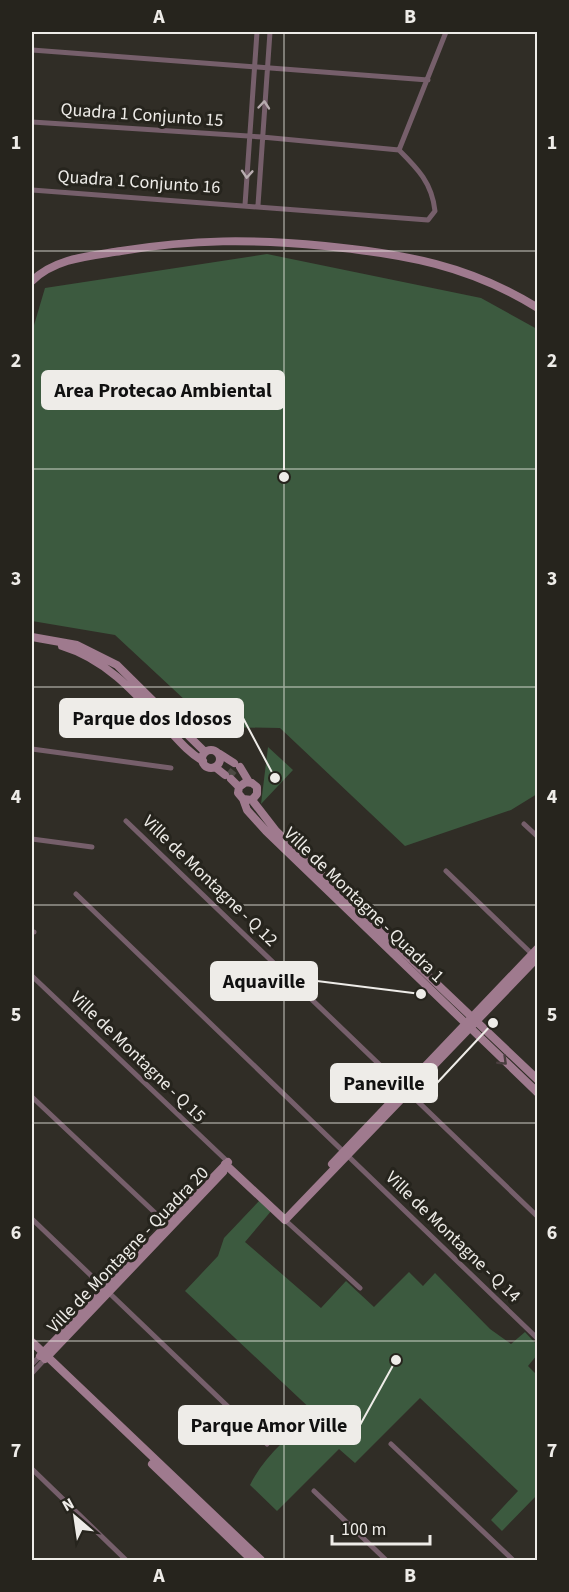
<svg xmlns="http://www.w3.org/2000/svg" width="569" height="1592" font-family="'Source Sans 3',sans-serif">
<rect width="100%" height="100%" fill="#302d26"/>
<!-- green -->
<path fill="#3c5a3f" d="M267 254 481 298 537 329V794L511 810 405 846 280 728 214 727 115 635 32 621V332L45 288Z
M268 747 293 770 261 804Z
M260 1200 272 1210 245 1242 321 1308 346 1281 374 1307 409 1272 423 1286 435 1273 490 1329 511 1344 525 1332 537 1345V1355L528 1366 537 1375V1495L502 1531 491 1520 518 1491 420 1398 355 1463 339 1449 277 1511 250 1485C264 1456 291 1434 316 1414L185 1291 218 1256 224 1238Z"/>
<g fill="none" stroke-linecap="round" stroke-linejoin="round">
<!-- secondary-tunnel -->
<path stroke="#4c4a43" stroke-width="8" stroke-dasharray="8 4" stroke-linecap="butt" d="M228 771 234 776"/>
<!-- street -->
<path stroke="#765f6b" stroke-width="5" d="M32 50 428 80
M32 122 262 137 399 150
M399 150 446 32
M32 190 428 220 435 211C432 183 418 169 399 150
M245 205 257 32
M258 205 270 32
M32 749 171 768
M126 821 538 1217
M524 824 538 837
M32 839 92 847
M446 871 534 956
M76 894 538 1339
M32 932H34
M32 976 227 1161
M32 1097 168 1225
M32 1219 267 1444
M285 1220 360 1288
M32 1364 40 1356
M32 1373 44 1360
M391 1444 513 1560
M32 1469 126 1560
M314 1491 386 1560"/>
<!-- secondary -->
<path stroke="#9f7a8e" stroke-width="8" d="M32 281C55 258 90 256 121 251 194 239 252 239 325 246 404 254 469 265 538 308
M32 637 77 645 117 665 205 752
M62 646C108 660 137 695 168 729 179 741 189 753 203 761
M202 759a9 9 0 1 1 18 0a9 9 0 1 1-18 0Z
M220 754 234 763
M215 767 225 775
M240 767 249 782
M231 779 239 787 238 793 243 799 252 800 257 794V787L252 783 246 782 239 787
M243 799 247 810 266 831 538 1093
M252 800 276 831 538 1080
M225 1164 285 1220 538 957
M332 1164 538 948
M32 1342 261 1560
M40 1356 228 1162
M45 1359 223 1172
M152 1464 252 1560"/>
</g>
<!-- one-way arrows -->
<defs><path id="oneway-chevron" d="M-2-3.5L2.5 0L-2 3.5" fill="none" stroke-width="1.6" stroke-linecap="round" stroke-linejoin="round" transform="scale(1.5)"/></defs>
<g stroke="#b8adb0">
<use href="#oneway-chevron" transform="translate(264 105) rotate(-85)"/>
<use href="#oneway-chevron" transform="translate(247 174) rotate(94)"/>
</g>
<use stroke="#4a3e3f" href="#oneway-chevron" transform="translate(503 1061) rotate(44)"/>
<!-- grid -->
<path fill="none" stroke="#eeece8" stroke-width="1.5" stroke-opacity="0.55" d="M284 32V1560M32 251H538M32 469H538M32 687H538M32 905H538M32 1123H538M32 1341H538"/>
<g text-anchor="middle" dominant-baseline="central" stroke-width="6" stroke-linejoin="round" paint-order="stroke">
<!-- street labels -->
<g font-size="18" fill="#eeece8" stroke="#26241d">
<text transform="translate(142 115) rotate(4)">Quadra 1 Conjunto 15</text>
<text transform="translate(139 182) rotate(4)">Quadra 1 Conjunto 16</text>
<text transform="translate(210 881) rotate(44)">Ville de Montagne - Q 12</text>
<text transform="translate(364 905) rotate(44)">Ville de Montagne - Quadra 1</text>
<text transform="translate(138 1057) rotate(44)">Ville de Montagne - Q 15</text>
<text transform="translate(453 1237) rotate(44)">Ville de Montagne - Q 14</text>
<text transform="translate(128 1250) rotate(-46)">Ville de Montagne - Quadra 20</text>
</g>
</g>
<!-- callouts -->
<path fill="none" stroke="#eeece8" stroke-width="2" d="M284 477L284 390M275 778L243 718M421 994L317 981M493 1023L437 1083M396 1360L360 1425"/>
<g fill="#eeece8" stroke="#26241d" stroke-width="2">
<circle cx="284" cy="477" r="6"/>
<circle cx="275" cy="778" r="6"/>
<circle cx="421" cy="994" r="6"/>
<circle cx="493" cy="1023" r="6"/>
<circle cx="396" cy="1360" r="6"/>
</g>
<g fill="#eeece8" stroke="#eeece8" stroke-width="2">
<rect x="42" y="371" width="242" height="38" rx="6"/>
<rect x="60" y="699" width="183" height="38" rx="6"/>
<rect x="211" y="962" width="106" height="38" rx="6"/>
<rect x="331" y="1064" width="106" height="38" rx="6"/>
<rect x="179" y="1406" width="181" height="38" rx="6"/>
</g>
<g font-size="20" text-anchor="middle" font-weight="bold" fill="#111">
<text x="163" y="397">Area Protecao Ambiental</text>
<text x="152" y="725">Parque dos Idosos</text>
<text x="264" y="988">Aquaville</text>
<text x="384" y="1090">Paneville</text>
<text x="269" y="1432">Parque Amor Ville</text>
</g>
<!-- border -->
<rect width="569" height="1592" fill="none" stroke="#26241d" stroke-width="66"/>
<!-- north arrow -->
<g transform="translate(75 1517) rotate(331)" stroke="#26241d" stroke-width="4.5" paint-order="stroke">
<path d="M0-4.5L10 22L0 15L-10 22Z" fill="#eeece8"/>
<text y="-9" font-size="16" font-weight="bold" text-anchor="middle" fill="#eeece8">N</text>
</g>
<!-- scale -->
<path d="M332 1535v9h98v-9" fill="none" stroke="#eeece8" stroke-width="3"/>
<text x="341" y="1535" font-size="18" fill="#eeece8" stroke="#26241d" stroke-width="4.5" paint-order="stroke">100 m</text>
<rect x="33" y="33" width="503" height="1526" fill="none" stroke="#eeece8" stroke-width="2"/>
<g font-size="20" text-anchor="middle" font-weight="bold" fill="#eeece8">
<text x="159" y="23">A</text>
<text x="410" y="23">B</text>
<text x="16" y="149">1</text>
<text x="552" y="149">1</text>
<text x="16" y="367">2</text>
<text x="552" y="367">2</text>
<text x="16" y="585">3</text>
<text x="552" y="585">3</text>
<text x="16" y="803">4</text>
<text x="552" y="803">4</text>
<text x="16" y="1021">5</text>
<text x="552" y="1021">5</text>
<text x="16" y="1239">6</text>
<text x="552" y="1239">6</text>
<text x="16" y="1457">7</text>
<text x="552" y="1457">7</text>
<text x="159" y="1582">A</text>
<text x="410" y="1582">B</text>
</g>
</svg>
